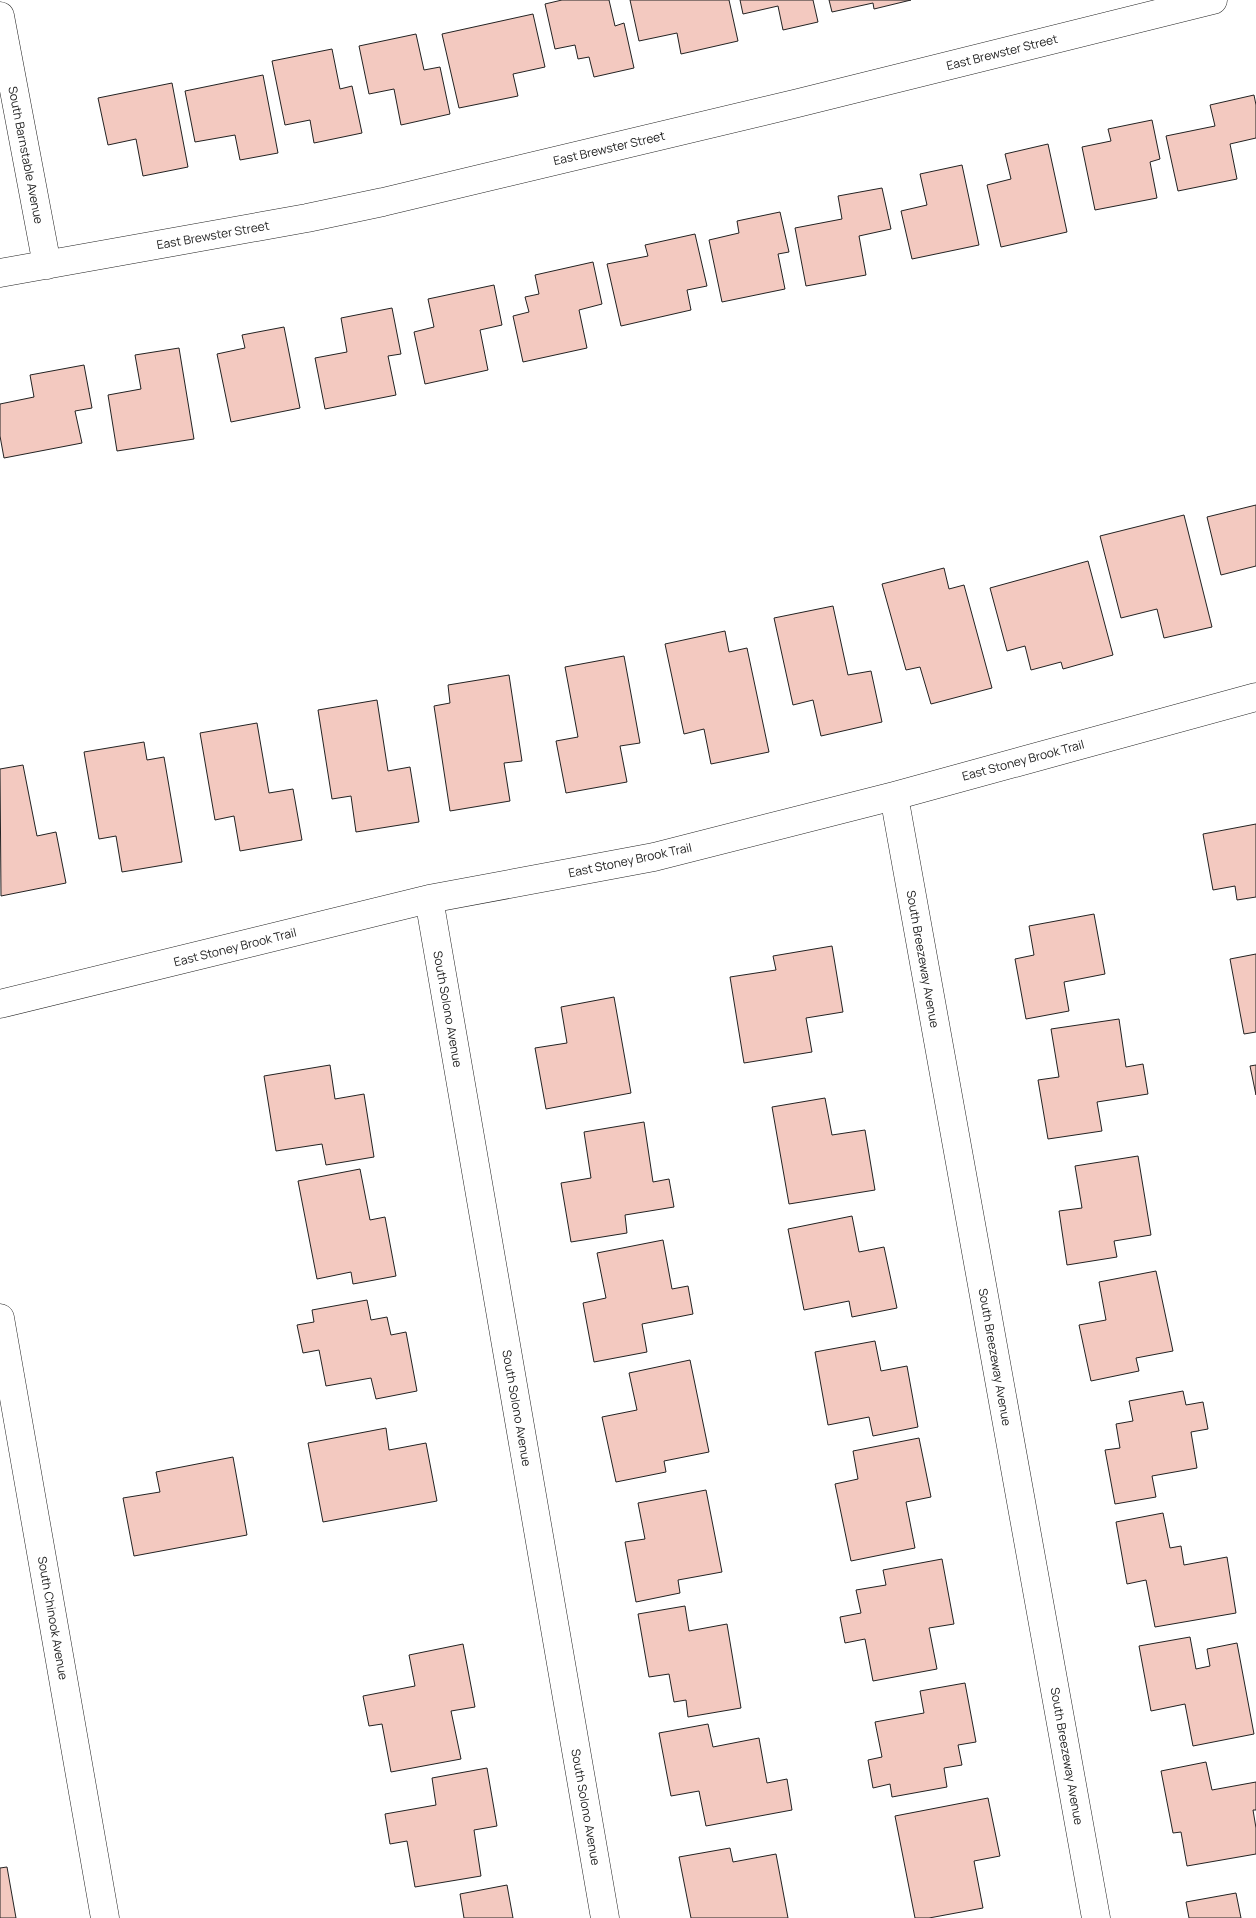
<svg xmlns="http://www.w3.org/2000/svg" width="1256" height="1918" font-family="Manrope,sans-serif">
<rect width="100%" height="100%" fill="#fff"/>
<!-- building -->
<path fill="#f3c9c0" stroke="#222" d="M562 0H609L615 26 624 23 634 68 594 77 589 57 578 59 575 45 555 49 545 4Z
M630 0H729L738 41 681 54 677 33 639 41Z
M740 0H813L818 22 783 30 778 6 743 14Z
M829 0H911L874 9 873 3 832 12Z
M533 14 545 67 513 74 518 96 459 108 442 34Z
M416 34 424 70 440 67 450 114 401 125 394 89 369 94 359 46Z
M332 49 340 89 352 86 362 133 314 143 310 120 285 125 272 61Z
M263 75 278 153 240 160 235 135 195 142 185 91Z
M172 83 188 167 143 176 136 139 108 145 98 98Z
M1254 95 1256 105V138L1230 144 1237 179 1178 191 1166 136 1215 126 1210 105Z
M1152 120 1160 159 1150 162 1157 198 1095 210 1082 147 1111 141 1108 129Z
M1048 144 1067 232 1001 247 987 185 1011 179 1005 154Z
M962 165 979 245 912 259 901 211 927 205 920 174Z
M882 188 891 229 859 236 866 275 806 286 795 228 842 219 838 196Z
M780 212 789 252 778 254 785 289 722 302 709 240 739 233 737 221Z
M695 234 707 286 687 290 691 310 621 326 607 264 648 256 645 245Z
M593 262 602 304 579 310 587 348 523 362 513 316 529 312 525 297 539 294 535 275Z
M494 285 502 325 480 330 488 370 425 384 414 332 434 327 428 299Z
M392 308 401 354 388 356 396 395 325 409 315 358 347 352 341 318Z
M284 327 300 408 231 422 217 354 245 348 242 335Z
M179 348 194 439 117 451 108 395 141 389 135 355Z
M84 365 92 408 75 411 82 443 4 458 0 436V404L34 397 30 375Z
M1256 505V566L1221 575 1207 517Z
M1184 515 1212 627 1164 638 1157 609 1121 618 1100 536Z
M1088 561 1113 655 1063 669 1061 662 1031 670 1025 646 1007 651 990 588Z
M944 568 949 589 964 585 992 688 931 704 920 667 906 670 882 584Z
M833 606 848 675 871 671 882 722 821 736 813 700 793 705 774 618Z
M725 631 729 652 747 648 769 752 711 764 704 729 684 734 665 644Z
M624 656 640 743 620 746 627 782 566 793 556 741 578 737 565 667Z
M509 675 522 761 504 763 510 801 450 811 434 706 450 703 448 685Z
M377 700 388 771 410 767 419 822 356 832 351 796 332 799 318 710Z
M257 723 269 793 293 789 302 840 240 851 234 816 215 820 200 733Z
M144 742 147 760 164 757 182 862 122 872 116 836 99 839 84 752Z
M23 765 37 836 56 832 66 883 1 896 0 769Z
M1256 824V897L1237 900 1235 886 1213 890 1203 834Z
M1094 914 1105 974 1064 982 1069 1011 1026 1019 1015 959 1034 955 1029 926Z
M832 946 843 1012 806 1018 812 1052 744 1063 730 977 776 970 773 956Z
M1256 954V1032L1244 1034 1230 959Z
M614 997 631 1093 546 1109 535 1048 567 1043 561 1007Z
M1119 1019 1126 1067 1143 1064 1148 1094 1097 1102 1102 1131 1048 1139 1038 1080 1059 1077 1051 1029Z
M330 1065 335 1099 364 1094 374 1157 326 1165 322 1144 276 1151 264 1076Z
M1256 1065V1095L1250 1066Z
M825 1098 832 1135 865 1130 875 1190 789 1204 772 1107Z
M644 1122 653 1182 669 1179 674 1207 625 1215 627 1233 571 1242 561 1183 591 1178 584 1132Z
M1138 1156 1151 1235 1114 1241 1117 1257 1067 1265 1059 1211 1082 1208 1075 1166Z
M360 1169 370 1220 385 1217 396 1276 353 1284 351 1272 317 1279 298 1181Z
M852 1216 859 1252 884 1247 897 1308 852 1317 849 1301 804 1310 788 1229Z
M663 1240 672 1289 688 1286 693 1314 642 1324 647 1352 594 1362 583 1303 606 1298 597 1253Z
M1156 1271 1173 1351 1136 1358 1139 1371 1091 1381 1079 1325 1106 1320 1099 1282Z
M367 1300 371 1320 387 1317 391 1335 406 1332 417 1391 376 1399 371 1378 326 1386 319 1350 303 1353 297 1325 314 1322 312 1310Z
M875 1341 881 1371 907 1366 918 1427 873 1436 869 1417 828 1425 815 1352Z
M690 1360 709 1452 664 1461 666 1472 616 1482 602 1417 637 1410 629 1373Z
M1183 1391 1186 1405 1203 1402 1208 1429 1191 1432 1197 1468 1152 1476 1156 1497 1115 1504 1105 1450 1120 1448 1116 1424 1133 1421 1129 1401Z
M386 1428 389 1450 426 1443 437 1501 323 1522 308 1443Z
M919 1438 931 1497 906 1502 915 1548 851 1561 835 1484 858 1479 853 1451Z
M233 1457 247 1535 134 1556 123 1498 160 1492 156 1472Z
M706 1490 722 1572 678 1580 680 1593 636 1602 625 1542 645 1539 638 1503Z
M1163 1513 1170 1548 1181 1546 1184 1565 1227 1557 1236 1613 1155 1627 1146 1580 1127 1584 1116 1522Z
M942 1559 954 1624 929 1628 937 1669 873 1681 865 1639 845 1643 840 1617 861 1613 856 1590 886 1585 883 1570Z
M685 1606 689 1631 727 1624 741 1708 688 1717 686 1700 674 1702 669 1674 649 1677 638 1614Z
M1190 1637 1196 1669 1210 1666 1207 1649 1237 1643 1254 1734 1193 1746 1185 1704 1151 1711 1139 1646Z
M463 1644 475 1707 451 1711 461 1759 391 1772 382 1724 369 1726 363 1696 415 1686 409 1655Z
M965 1683 976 1742 958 1745 962 1765 944 1768 947 1787 892 1797 890 1784 873 1788 868 1760 882 1757 875 1722 924 1713 920 1691Z
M708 1724 713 1747 759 1738 767 1783 787 1779 792 1810 706 1826 699 1791 671 1796 659 1733Z
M1206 1762 1212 1790 1256 1782V1810H1253L1256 1828V1854L1187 1866 1181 1832 1173 1833 1161 1771Z
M487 1768 497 1826 474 1830 481 1876 415 1887 407 1841 390 1844 385 1814 436 1805 432 1778Z
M988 1798 1000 1856 974 1861 983 1908 929 1918H915L895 1816Z
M730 1848 733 1862 776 1854 788 1918H691L679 1857Z
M7 1867 16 1918H0V1868Z
M507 1885 513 1918H464L460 1894Z
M1236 1893 1241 1918H1189L1186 1902Z"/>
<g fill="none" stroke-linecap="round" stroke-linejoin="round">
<defs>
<path id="street" d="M0 16 47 265
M0 273 307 218 383 202 798 103 1213 0
M894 796 1096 1918
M429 899 605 1918
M0 1004 429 899 654 857 894 796 1256 697
M0 1318 105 1918"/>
</defs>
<!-- street casing -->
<use href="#street" stroke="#222" stroke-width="29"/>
<!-- street -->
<use href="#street" stroke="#fff" stroke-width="28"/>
</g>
<g text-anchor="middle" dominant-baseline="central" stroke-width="4" stroke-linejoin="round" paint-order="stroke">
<!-- street labels -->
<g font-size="12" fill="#222" stroke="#fff">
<text transform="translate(1002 52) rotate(-14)">East Brewster Street</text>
<text transform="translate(609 148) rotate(-13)">East Brewster Street</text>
<text transform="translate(26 155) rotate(79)">South Barnstable Avenue</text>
<text transform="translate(213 235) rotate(-10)">East Brewster Street</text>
<text transform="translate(1023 760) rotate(-15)">East Stoney Brook Trail</text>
<text transform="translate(630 860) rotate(-12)">East Stoney Brook Trail</text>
<text transform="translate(235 947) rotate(-14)">East Stoney Brook Trail</text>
<text transform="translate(923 959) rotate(80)">South Breezeway Avenue</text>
<text transform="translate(448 1009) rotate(80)">South Solono Avenue</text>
<text transform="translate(995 1357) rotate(80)">South Breezeway Avenue</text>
<text transform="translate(517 1408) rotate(80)">South Solono Avenue</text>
<text transform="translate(53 1618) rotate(80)">South Chinook Avenue</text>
<text transform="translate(1067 1756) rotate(80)">South Breezeway Avenue</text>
<text transform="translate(586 1807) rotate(80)">South Solono Avenue</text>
</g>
</g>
</svg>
